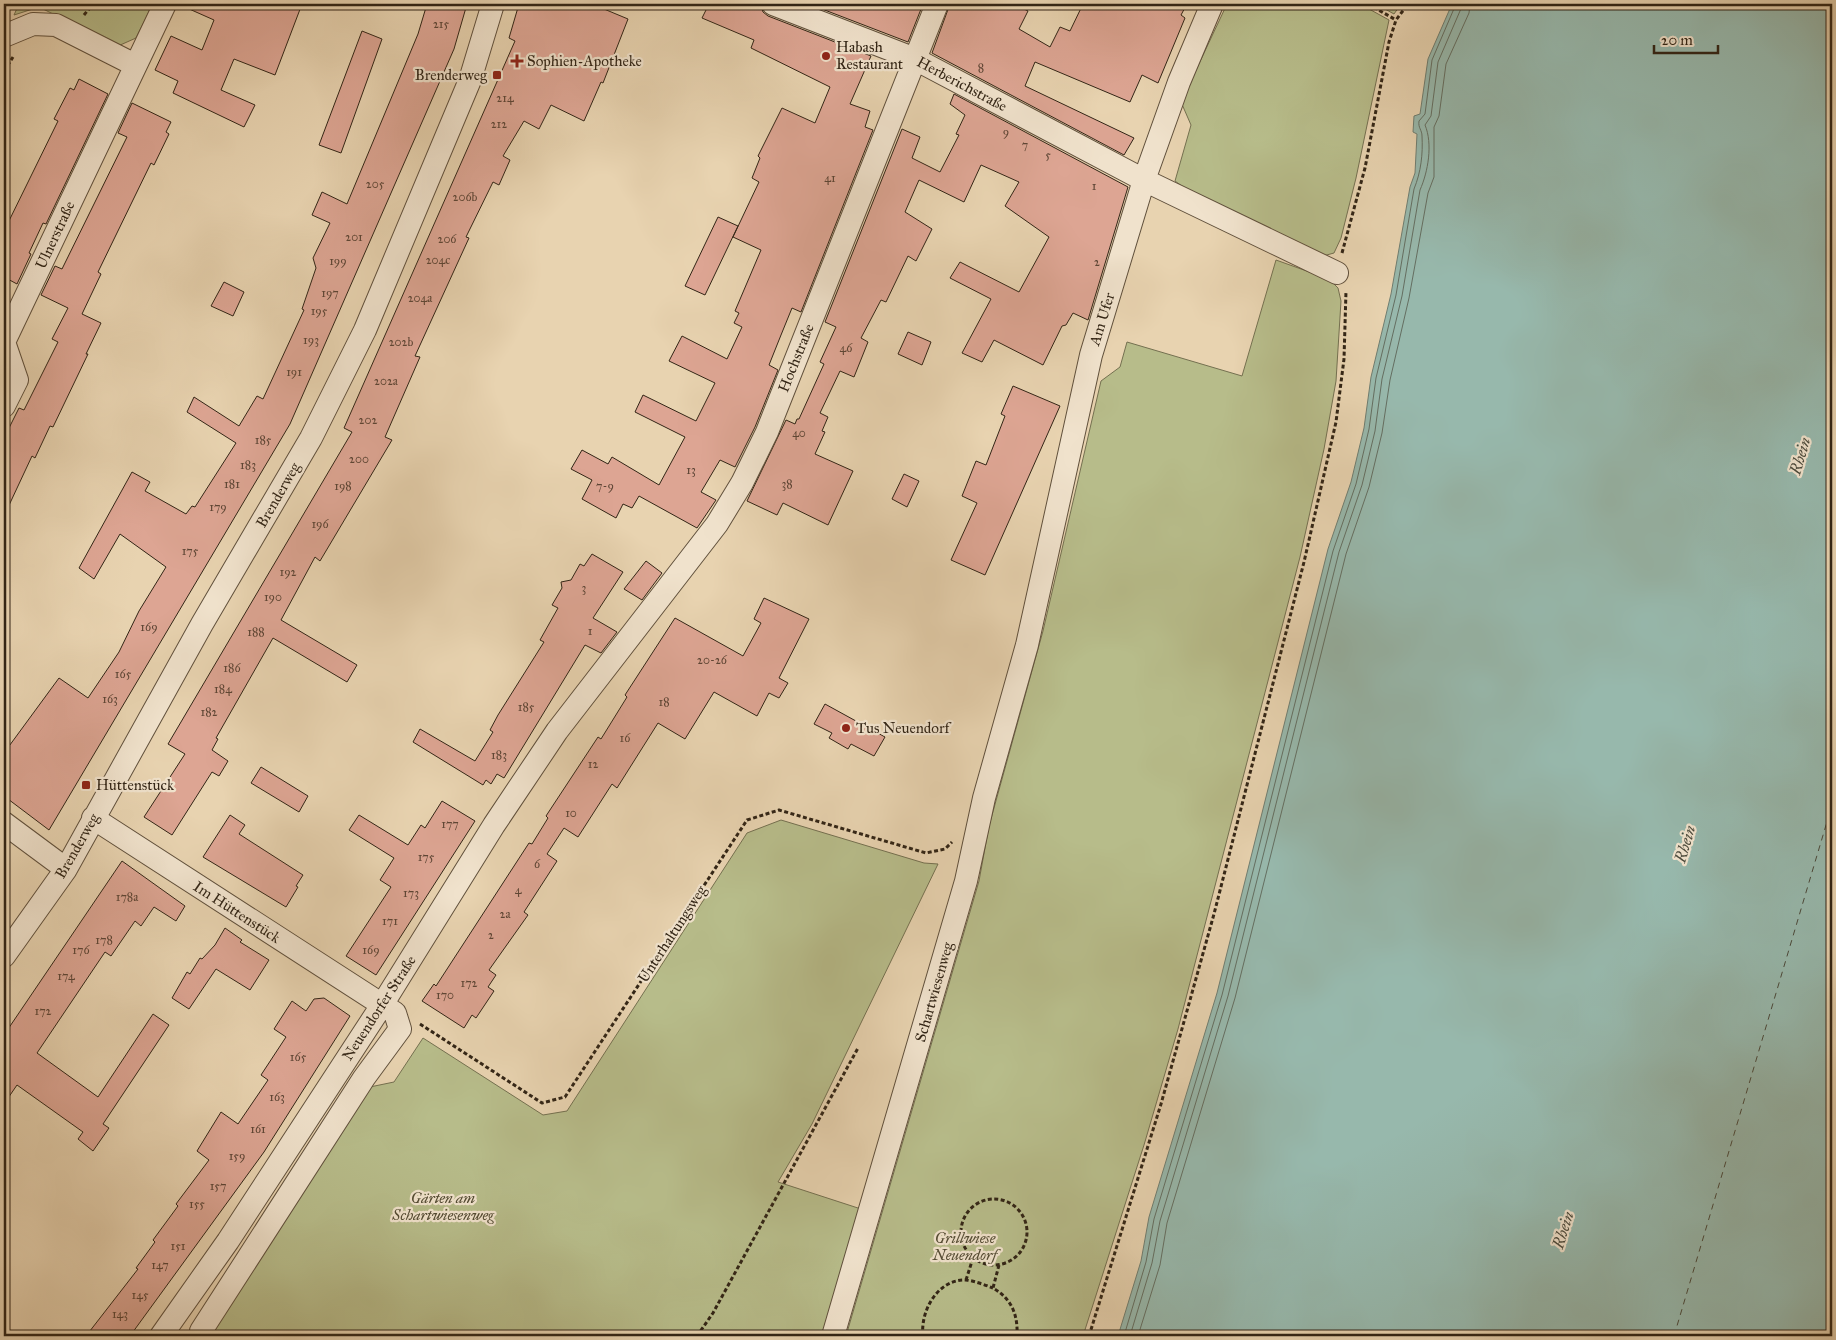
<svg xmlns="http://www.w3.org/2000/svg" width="1836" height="1340" font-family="'IM FELL Great Primer',serif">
<rect width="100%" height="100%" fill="#e8d3b0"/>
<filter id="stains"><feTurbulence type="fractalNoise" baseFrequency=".004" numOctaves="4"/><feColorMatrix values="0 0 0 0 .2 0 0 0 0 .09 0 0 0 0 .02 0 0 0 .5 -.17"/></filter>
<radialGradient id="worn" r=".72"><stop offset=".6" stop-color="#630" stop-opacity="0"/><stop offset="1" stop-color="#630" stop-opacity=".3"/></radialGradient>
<!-- green -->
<path fill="#b7bc8a" stroke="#747050" d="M19 4H153L136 38 118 46 39 7 14 15Z
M1227 4H1360L1389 20 1356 178 1341 238 1334 253 1323 256 1197 197 1175 181 1191 125 1181 102Z
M1376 4H1401L1394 14Z
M1276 260 1329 279 1338 288 1341 301 1336 381 1324 449 1300 557 1178 1029 1144 1145 1083 1336H846L979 881 989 826 1043 631 1101 381 1120 367 1127 342 1242 376Z
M781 820 924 863 938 864 812 1124 778 1182 861 1209 823 1336H204L365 1088 394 1082 423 1038 543 1115 567 1111 747 833Z"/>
<!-- water -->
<path fill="#97b8ac" stroke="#6f7d70" d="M1452 4H1832V1336H1118L1141 1261 1149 1217 1217 993 1328 549 1351 482 1364 428 1371 377 1391 294 1410 187 1415 173 1417 134 1413 132 1414 116 1420 114 1428 59Z"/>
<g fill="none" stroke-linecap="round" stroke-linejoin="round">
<!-- shore -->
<path stroke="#646e61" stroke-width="1" d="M1124 1336 1146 1262 1154 1219 1222 995 1333 551 1356 484 1369 429 1376 378 1396 295 1414 189C1421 172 1423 154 1422 136 1422 130 1418 128 1419 121L1425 114 1432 60 1456 4
M1130 1336 1152 1263 1160 1221 1228 996 1339 552 1362 485 1375 431 1382 379 1402 296 1420 190C1428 172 1433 144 1425 125L1431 116 1438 62 1463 4
M1138 1336 1160 1265 1167 1223 1235 998 1346 554 1369 487 1382 433 1390 380 1409 298 1428 193 1434 177V127L1439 116 1446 64 1469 13 1470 4"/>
<!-- ferry -->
<path stroke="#4b4a3c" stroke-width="1" stroke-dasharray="6 5" stroke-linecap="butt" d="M1674 1336 1832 805"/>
</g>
<!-- building -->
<path fill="#dda593" stroke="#322516" d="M178 4H302L275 75 234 59 221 90 255 105 244 127 173 93 178 81 155 70 171 36 202 50 214 20Z
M427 4H467L454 49 290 424 49 830 4 796V753L59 678 88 698 119 652 139 611 166 567 120 534 94 579 79 568 132 472 150 482 145 491 186 514 192 506 195 507 236 443 187 412 194 397 239 426 257 396 263 399 304 310 302 309 316 268 313 258 330 223 312 215 322 192 347 204 418 34Z
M519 4H592L628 19 603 83 601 82 584 121 551 105 539 129 524 121 503 156 510 160 499 185 493 182 466 237 469 238 415 356 420 357 385 437 392 440 320 561 315 557 281 620 357 665 347 682 273 638 216 738 218 739 212 750 228 761 219 776 212 772 172 835 144 817 185 754 168 744 352 432 344 428 515 41 509 38Z
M709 4H760L763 12 768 16 871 56 850 104 870 111 865 127 873 130 801 312 792 308 781 335 769 365 778 370 755 427 735 467 720 460 701 492 716 500 697 528 639 496 632 508 623 504 616 518 582 499 592 480 571 469 582 450 608 464 612 457 659 485 685 437 635 412 643 395 696 421 715 383 669 361 682 336 727 359 742 327 734 323 739 313 735 311 761 250 733 237 759 182 752 178 760 158 758 156 782 108 815 123 830 87 751 48 754 40 702 18Z
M809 4H923L908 42Z
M950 4H1014L1028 11 1019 29 1050 47 1060 27 1070 31 1083 4H1187L1181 15 1185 18 1158 83 1142 75 1130 102 1035 62 1025 86 1134 138 1124 155 932 53Z
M362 31 382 39 341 153 319 145Z
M79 79 108 94 46 224 43 223 29 253 31 254 17 284 4 277V231L58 121 54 119 70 88 74 90Z
M954 94 1128 187 1088 320 1073 313 1066 325 1062 326 1043 365 994 340 982 362 962 353 991 299 950 278 960 262 1019 292 1049 237 1005 206 1019 182 981 165 964 202 919 180 905 212 932 229 916 261 908 256 886 302 881 300 861 338 868 342 854 377 840 371 820 413 828 417 822 431 825 432 815 454 853 471 828 525 783 503 777 515 747 501 786 420 795 424 797 419H799L824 364 820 362 836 327 825 322 902 129 920 137 912 158 940 172 959 135 956 134 965 115 950 104Z
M132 103 171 122 166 132 169 134 154 165 151 163 98 272 101 274 82 314 101 323 86 354H88L53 427 50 426 35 458 32 456 4 516V438L19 408 24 410 58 342 52 339 68 308 41 295 55 266 62 269 127 137 118 133Z
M718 217 738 226 705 295 685 286Z
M224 282 244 292 233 316 211 306Z
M908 332 931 342 922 365 898 354Z
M1013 386 1060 406 985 575 951 560 977 503 962 496 976 461 986 465 1005 416 1001 414Z
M904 474 919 481 907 507 892 499Z
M592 554 623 572 593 618 617 632 601 653 585 645 504 778 497 774 491 784 486 780 483 785 413 742 420 729 475 761 493 732 490 730 498 715 544 642 540 640 558 608 552 605 562 588 561 582 571 580 580 564 584 566Z
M646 561 662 573 642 600 624 589Z
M764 598 809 619 779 678 788 683 779 698 769 693 757 716 714 692 685 739 658 723 617 788 612 784 578 837 564 828 547 854 557 861 524 912 528 915 489 970 496 975 488 987 494 991 476 1018 472 1015 464 1028 422 1001 434 984 436 986 529 843 532 844 548 818 546 816 598 737 601 739 627 697 625 695 675 618 743 656 761 623 754 619Z
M825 704 885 737 874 756 851 744 848 749 829 738 832 733 814 724Z
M261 767 308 796 299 812 251 783Z
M442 801 475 821 376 975 346 956 391 887 380 880 394 858 349 830 359 815 408 845 421 825 425 828Z
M230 815 245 825 239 834 303 875 296 886 298 887 286 907 203 857Z
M122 861 185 906 176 921 154 907 141 926 135 921 111 956 105 952 37 1053 98 1097 153 1014 169 1025 103 1124 109 1128 93 1151 78 1139 83 1132 17 1085 4 1104V1035Z
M225 928 242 940 240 942 269 960 250 990 216 969 189 1009 172 998 187 972 190 974 200 958 202 959 215 945Z
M324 998 350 1016 264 1152 130 1336H86L138 1269 136 1268 155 1242 153 1240 178 1206 176 1204 209 1160 197 1151 221 1112 238 1124 268 1080 261 1075 286 1037 274 1029 292 1001 306 1011 314 999Z"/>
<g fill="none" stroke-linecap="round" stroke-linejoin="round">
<defs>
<path id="minor" d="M773 4 915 59 1144 180 1337 273
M4 36 33 24 56 25 135 65
M4 406 17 380 4 342 165 4
M93 818 395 1013 400 1029 364 1078 201 1331V1336
M4 823 66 869
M4 956 66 869 202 624 311 438 365 330 470 80 493 4
M161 1336 228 1241 382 1005 494 825 557 731 717 524 742 483 767 432 937 4
M833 1336 966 881 984 798 1027 645 1091 355 1144 180 1179 82 1212 4"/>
</defs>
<!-- minor casing -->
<use href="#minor" stroke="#60503c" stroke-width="24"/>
<!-- path -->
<path stroke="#322516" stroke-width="3" stroke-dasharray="4 2.5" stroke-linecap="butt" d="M1368 4 1396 20
M84 15 93 4
M4 71 13 57
M1342 253 1365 168 1389 42 1396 20 1408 4
M420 1024 542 1103 565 1097 747 820 779 810 926 853 945 849 952 842
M961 1232a33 33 0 1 1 66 0a33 33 0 1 1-66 0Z
M999 1265 993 1288C1012 1299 1018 1315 1017 1336
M966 1280 973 1258
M697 1336 713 1313 858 1048
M923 1336C920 1312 937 1279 966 1280 975 1281 985 1285 993 1288
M1089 1336 1161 1104 1214 914 1304 562 1336 422 1344 359 1346 291"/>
<!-- minor -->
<use href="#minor" stroke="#f0e2cc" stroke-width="22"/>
</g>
<!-- markers -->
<g fill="#8f2418" stroke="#f0e2cc" stroke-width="2">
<circle cx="826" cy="56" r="5"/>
<path d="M514.5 53.5h5v5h5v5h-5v5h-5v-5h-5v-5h5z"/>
<rect x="492" y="70" width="10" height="10" rx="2.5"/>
<circle cx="846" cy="728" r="5"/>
<rect x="81" y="780" width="10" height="10" rx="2.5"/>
</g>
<g text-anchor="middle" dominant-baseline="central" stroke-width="4.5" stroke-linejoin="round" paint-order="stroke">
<!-- number labels -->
<g font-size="12" fill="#5d4535">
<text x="441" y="24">215</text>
<text x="981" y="68">8</text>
<text x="505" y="98">214</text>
<text x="499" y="124">212</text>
<text x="1006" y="132">9</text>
<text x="1025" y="145">7</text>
<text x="1048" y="155">5</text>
<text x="830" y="178">41</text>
<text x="375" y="184">205</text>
<text x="1094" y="186">1</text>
<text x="465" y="197">206b</text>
<text x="354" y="237">201</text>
<text x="447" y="239">206</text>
<text x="438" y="260">204c</text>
<text x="338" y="261">199</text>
<text x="1097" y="262">2</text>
<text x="330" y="293">197</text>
<text x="420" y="298">204a</text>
<text x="319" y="311">195</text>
<text x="311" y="340">193</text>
<text x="401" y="342">202b</text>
<text x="846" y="348">46</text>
<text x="294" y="372">191</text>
<text x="386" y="381">202a</text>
<text x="368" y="420">202</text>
<text x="799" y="433">40</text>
<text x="263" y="440">185</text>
<text x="359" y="459">200</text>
<text x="248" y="465">183</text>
<text x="691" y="470">13</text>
<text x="232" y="484">181</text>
<text x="787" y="484">38</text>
<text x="343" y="486">198</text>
<text x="605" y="486">7-9</text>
<text x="218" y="507">179</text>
<text x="320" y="524">196</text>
<text x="190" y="551">175</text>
<text x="288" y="572">192</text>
<text x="584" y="588">3</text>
<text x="273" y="597">190</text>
<text x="149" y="627">169</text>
<text x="590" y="631">1</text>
<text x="256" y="632">188</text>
<text x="712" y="660">20-26</text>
<text x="232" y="668">186</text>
<text x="123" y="674">165</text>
<text x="223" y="689">184</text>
<text x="110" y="699">163</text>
<text x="664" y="702">18</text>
<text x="526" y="707">185</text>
<text x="209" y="712">182</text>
<text x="625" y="738">16</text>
<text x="499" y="755">183</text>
<text x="593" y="764">12</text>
<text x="571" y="813">10</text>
<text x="450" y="824">177</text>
<text x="426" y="857">175</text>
<text x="537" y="864">6</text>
<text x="518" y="890">4</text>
<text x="411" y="893">173</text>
<text x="127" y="897">178a</text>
<text x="505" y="914">2a</text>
<text x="390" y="921">171</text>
<text x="491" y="935">2</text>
<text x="104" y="940">178</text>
<text x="81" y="950">176</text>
<text x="371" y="950">169</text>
<text x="66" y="976">174</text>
<text x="469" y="983">172</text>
<text x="445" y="995">170</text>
<text x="43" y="1011">172</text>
<text x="298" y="1057">165</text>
<text x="277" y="1097">163</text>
<text x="258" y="1129">161</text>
<text x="237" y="1156">159</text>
<text x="218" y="1186">157</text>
<text x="197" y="1204">155</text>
<text x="178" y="1246">151</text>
<text x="160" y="1265">147</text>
<text x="140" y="1295">145</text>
<text x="120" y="1314">143</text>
</g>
<!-- poi labels -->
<g font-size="15" fill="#322516" stroke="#f0e2cc" text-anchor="start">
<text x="836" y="47">Habash<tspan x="836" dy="17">Restaurant</tspan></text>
<text x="527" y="61">Sophien-Apotheke</text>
<text x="487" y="75" text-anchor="end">Brenderweg</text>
<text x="856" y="728">Tus Neuendorf</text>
<text x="96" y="785">Hüttenstück</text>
</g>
<!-- street labels -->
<g font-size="15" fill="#322516" stroke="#f0e2cc">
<text transform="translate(962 84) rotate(28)">Herberichstraße</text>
<text transform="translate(55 235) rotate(-65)">Ulnerstraße</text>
<text transform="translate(1102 319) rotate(-73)">Am Ufer</text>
<text transform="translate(796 358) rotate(-68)">Hochstraße</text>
<text transform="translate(278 495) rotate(-60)">Brenderweg</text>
<text transform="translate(77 846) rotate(-60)">Brenderweg</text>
<text transform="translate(237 912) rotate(33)">Im Hüttenstück</text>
<text transform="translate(672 934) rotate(-57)">Unterhaltungsweg</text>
<text transform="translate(934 992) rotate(-74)">Schartwiesenweg</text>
<text transform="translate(379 1008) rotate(-57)">Neuendorfer Straße</text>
</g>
<!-- park labels -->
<g font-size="15" font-style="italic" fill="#534b33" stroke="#f0e2cc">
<text x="443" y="1198">Gärten am<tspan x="443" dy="17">Schartwiesenweg</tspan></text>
<text x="965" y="1238">Grillwiese<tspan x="965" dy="17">Neuendorf</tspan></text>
</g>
<!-- water labels -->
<g font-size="16" font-style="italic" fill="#4b4a3c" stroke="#f0e2cc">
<text transform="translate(1800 456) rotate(-73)">Rhein</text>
<text transform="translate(1685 844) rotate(-73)">Rhein</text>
<text transform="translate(1563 1230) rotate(-72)">Rhein</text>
</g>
</g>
<!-- margin -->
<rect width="1836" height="1340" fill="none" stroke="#e8d3b0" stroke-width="20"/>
<rect x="5" y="5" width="1826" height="1330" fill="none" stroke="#322516" stroke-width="2.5"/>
<rect x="10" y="10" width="1816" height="1320" fill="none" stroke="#322516"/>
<!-- scale -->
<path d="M1654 45v8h64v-8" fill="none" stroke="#322516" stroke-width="2.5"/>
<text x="1661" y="45" font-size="15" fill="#322516" stroke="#f0e2cc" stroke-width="4" paint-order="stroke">20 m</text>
<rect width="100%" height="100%" filter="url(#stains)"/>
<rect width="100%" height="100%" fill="url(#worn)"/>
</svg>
